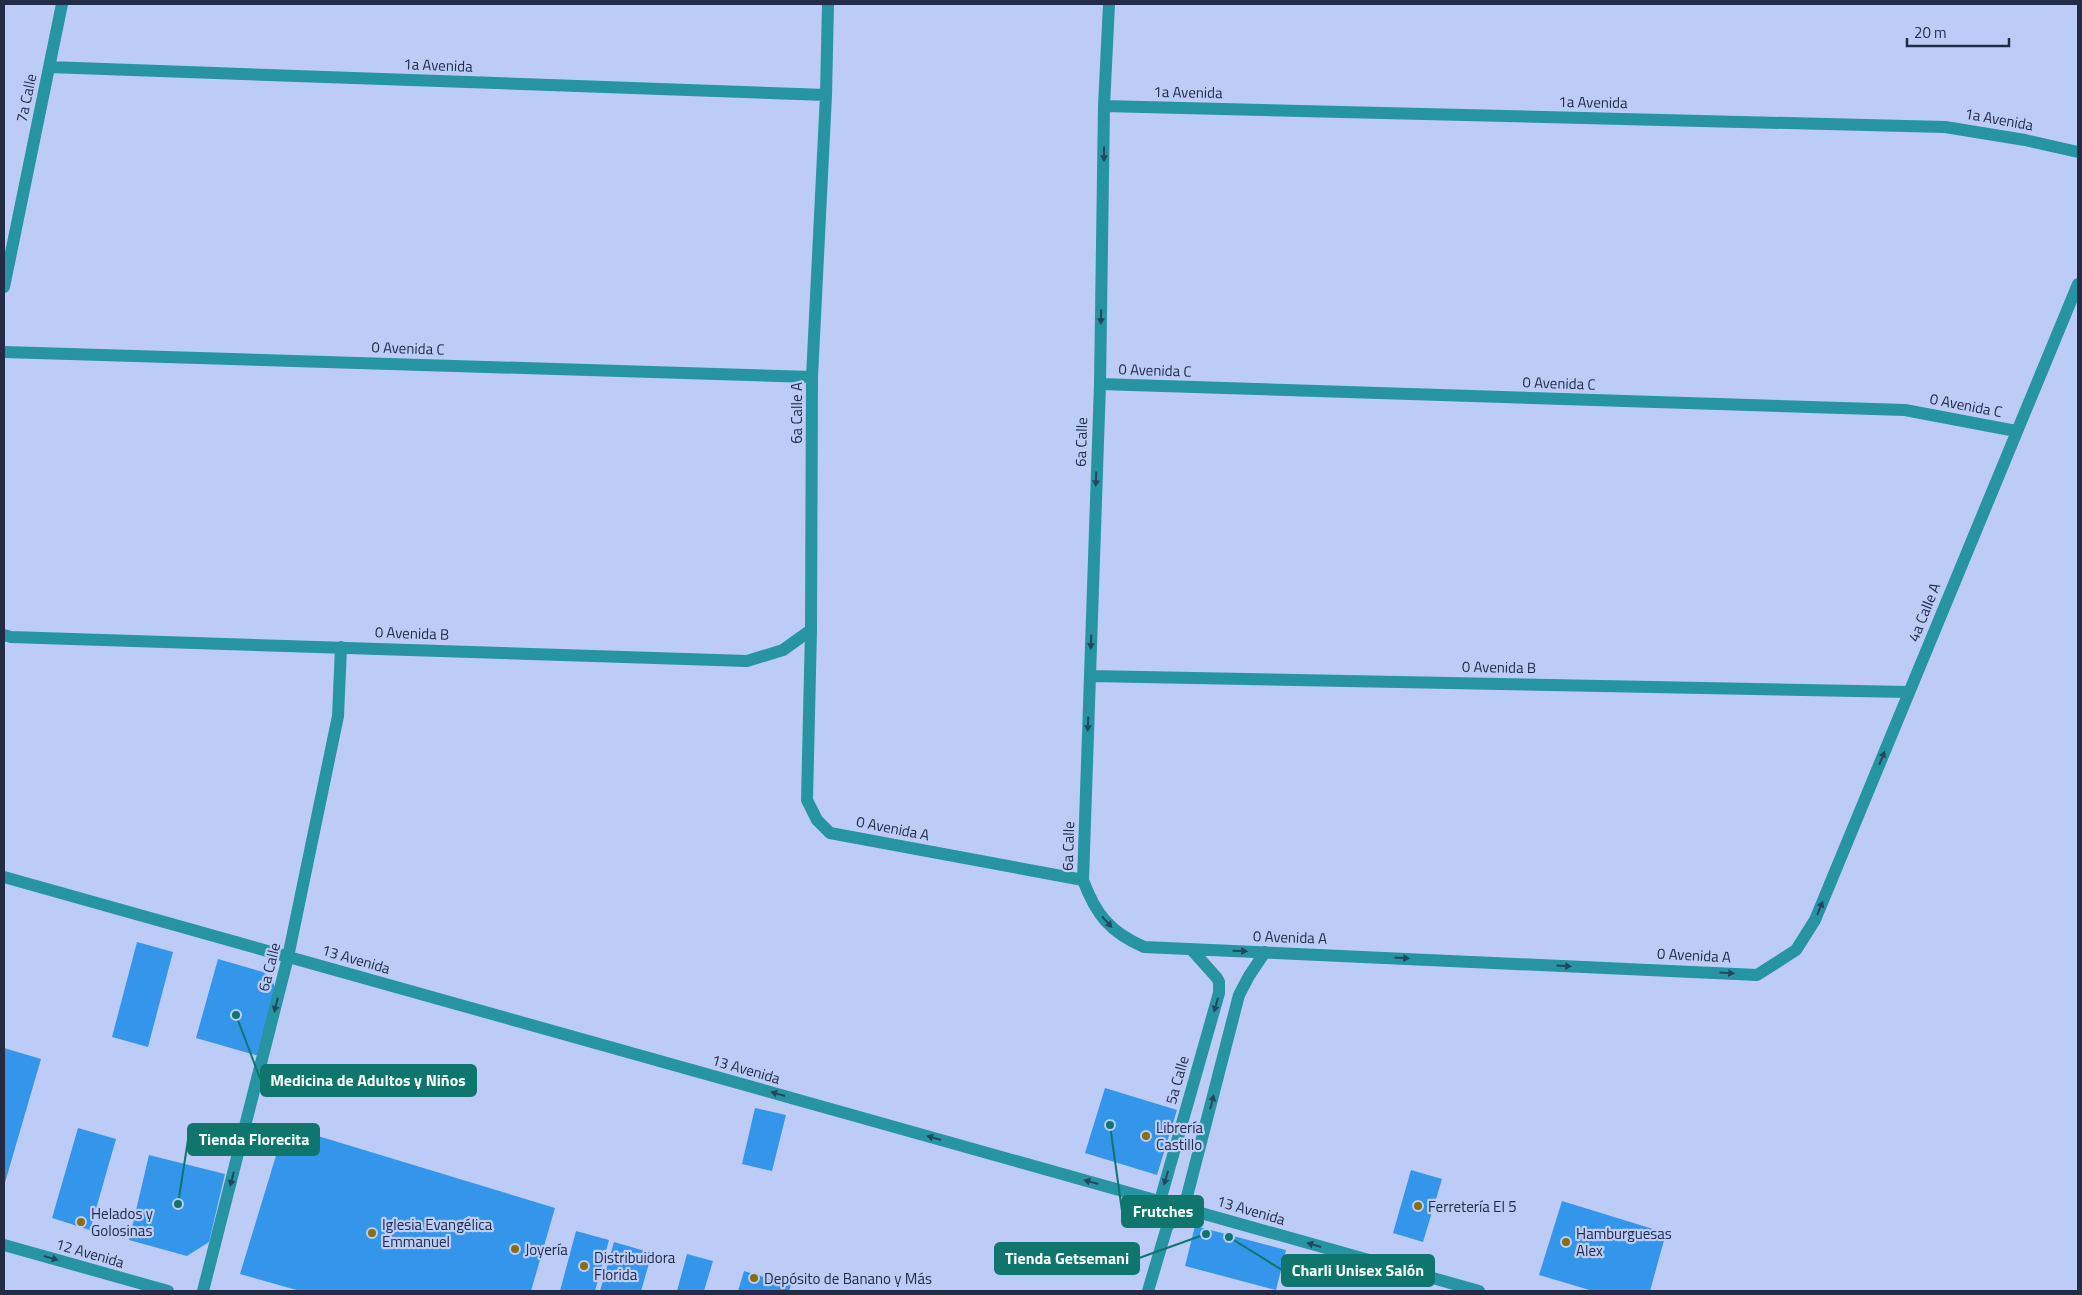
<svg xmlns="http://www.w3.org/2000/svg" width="2082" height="1295" font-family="'Titillium Web',sans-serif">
<rect width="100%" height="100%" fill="#bcccf6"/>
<!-- building -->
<path fill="#3496ea" d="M137 942 173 952 148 1047 112 1037Z
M218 959 263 972 273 981 276 993 259 1056 196 1038Z
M4 1048 41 1059 4 1186Z
M1105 1088 1177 1110 1157 1175 1085 1153Z
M755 1108 786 1115 772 1171 742 1164Z
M285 1126 555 1208 531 1291H300L240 1274Z
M78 1128 116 1139 90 1230 52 1218Z
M149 1155 225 1174 209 1242 187 1256 129 1240Z
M1411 1170 1442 1179 1423 1242 1393 1233Z
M1562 1201 1666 1233 1650 1291H1593L1539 1275Z
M1195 1226 1286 1250 1276 1290 1185 1266Z
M576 1231 609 1240 595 1291H560Z
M614 1242 652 1253 641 1291H600Z
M687 1254 713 1261 704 1291H677Z
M744 1271 791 1285 789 1291H738Z"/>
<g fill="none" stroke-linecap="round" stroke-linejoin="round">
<!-- minor -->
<path stroke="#2694a3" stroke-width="12" d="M828 4 826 95 812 377 811 630 807 800 817 820 830 833 1083 880
M1109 4 1104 106 1100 384 1083 880C1096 915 1110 932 1144 947L1757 975 1796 950 1815 920 2078 284
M49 67 826 95
M1104 106 1945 127 2025 140 2078 152
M4 287 62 4
M4 352 812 377
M1100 384 1905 410 2016 431
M4 635 11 637 747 661 783 650 811 630
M1090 676 1908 692
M4 877 1479 1291
M1167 1227 1160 1201 1219 993V982L1217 978 1191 949
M4 1245 168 1291
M203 1291 288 957 338 716 341 647
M1148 1291 1167 1227 1184 1208 1239 995 1249 976 1265 952"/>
</g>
<!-- one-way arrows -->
<defs><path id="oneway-solid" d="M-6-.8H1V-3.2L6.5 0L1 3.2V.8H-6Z" transform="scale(1.25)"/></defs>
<g fill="#24465e">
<use href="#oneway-solid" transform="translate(1104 154) rotate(90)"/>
<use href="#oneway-solid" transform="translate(1101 317) rotate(91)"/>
<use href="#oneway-solid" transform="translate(1096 479) rotate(92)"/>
<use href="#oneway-solid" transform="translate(1091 642) rotate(92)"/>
<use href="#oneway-solid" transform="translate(1088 724) rotate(92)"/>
<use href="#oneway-solid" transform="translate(1882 758) rotate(-68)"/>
<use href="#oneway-solid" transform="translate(1820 908) rotate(-68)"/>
<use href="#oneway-solid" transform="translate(1107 922) rotate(48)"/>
<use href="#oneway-solid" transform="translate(1240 951) rotate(2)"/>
<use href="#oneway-solid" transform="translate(1402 958) rotate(3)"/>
<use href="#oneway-solid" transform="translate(1564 966) rotate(3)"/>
<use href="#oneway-solid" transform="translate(1727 973) rotate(3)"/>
<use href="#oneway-solid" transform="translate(276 1005) rotate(104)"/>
<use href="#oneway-solid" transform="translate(1216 1005) rotate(106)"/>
<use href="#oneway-solid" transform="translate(778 1094) rotate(-164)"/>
<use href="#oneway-solid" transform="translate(1212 1102) rotate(-76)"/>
<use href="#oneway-solid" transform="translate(934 1138) rotate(-164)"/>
<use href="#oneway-solid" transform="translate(1166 1178) rotate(106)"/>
<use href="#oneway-solid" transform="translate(232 1179) rotate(104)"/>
<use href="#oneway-solid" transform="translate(1091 1182) rotate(-164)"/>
<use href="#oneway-solid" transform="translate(1314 1245) rotate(-164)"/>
<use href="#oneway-solid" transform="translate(51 1258) rotate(16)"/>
</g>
<!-- markers -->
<g fill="#8b6d0e" stroke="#bcccf6" stroke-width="2">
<circle cx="1146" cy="1136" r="5"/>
<circle cx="1418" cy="1206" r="5"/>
<circle cx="81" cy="1222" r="5"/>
<circle cx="372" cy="1233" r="5"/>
<circle cx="1566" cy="1242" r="5"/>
<circle cx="515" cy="1249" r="5"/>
<circle cx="584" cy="1266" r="5"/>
<circle cx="754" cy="1278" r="5"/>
</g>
<g text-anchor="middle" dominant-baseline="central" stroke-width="4.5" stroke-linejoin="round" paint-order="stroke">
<!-- street labels -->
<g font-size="15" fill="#232c47" stroke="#bcccf6">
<text transform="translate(438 65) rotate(2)">1a Avenida</text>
<text transform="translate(1188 92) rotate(1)">1a Avenida</text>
<text transform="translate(26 98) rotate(-78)">7a Calle</text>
<text transform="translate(1593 102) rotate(1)">1a Avenida</text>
<text transform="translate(1999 119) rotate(10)">1a Avenida</text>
<text transform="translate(408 348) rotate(2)">0 Avenida C</text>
<text transform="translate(1155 370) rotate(2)">0 Avenida C</text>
<text transform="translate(1559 383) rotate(2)">0 Avenida C</text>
<text transform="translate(1966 405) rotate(11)">0 Avenida C</text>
<text transform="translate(796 413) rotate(-90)">6a Calle A</text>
<text transform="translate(1081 442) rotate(-88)">6a Calle</text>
<text transform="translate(1924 612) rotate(-68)">4a Calle A</text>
<text transform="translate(412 633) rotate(2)">0 Avenida B</text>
<text transform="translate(1499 667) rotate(1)">0 Avenida B</text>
<text transform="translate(893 828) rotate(11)">0 Avenida A</text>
<text transform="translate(1068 846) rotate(-88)">6a Calle</text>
<text transform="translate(1290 937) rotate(2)">0 Avenida A</text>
<text transform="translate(1694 955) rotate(3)">0 Avenida A</text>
<text transform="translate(356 959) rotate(16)">13 Avenida</text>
<text transform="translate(269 967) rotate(-76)">6a Calle</text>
<text transform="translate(746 1069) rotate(16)">13 Avenida</text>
<text transform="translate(1177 1080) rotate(-74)">5a Calle</text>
<text transform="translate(1251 1210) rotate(16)">13 Avenida</text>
<text transform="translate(90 1253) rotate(16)">12 Avenida</text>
</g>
<!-- poi labels -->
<g font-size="15" fill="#232c47" stroke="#bcccf6" text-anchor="start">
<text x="1156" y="1127">Librería<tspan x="1156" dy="17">Castillo</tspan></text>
<text x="1428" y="1206">Ferretería El 5</text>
<text x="91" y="1213">Helados y<tspan x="91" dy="17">Golosinas</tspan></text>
<text x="382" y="1224">Iglesia Evangélica<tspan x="382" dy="17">Emmanuel</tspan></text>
<text x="1576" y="1233">Hamburguesas<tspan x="1576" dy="17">Alex</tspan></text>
<text x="525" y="1249">Joyería</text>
<text x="594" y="1257">Distribuidora<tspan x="594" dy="17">Florida</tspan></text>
<text x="764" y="1278">Depósito de Banano y Más</text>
</g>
</g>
<!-- callouts -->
<path fill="none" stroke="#0f766e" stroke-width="2" d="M236 1015L261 1081M178 1204L188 1140M1110 1125L1122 1211M1206 1234L1139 1258M1229 1237L1282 1270"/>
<g fill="#0f766e" stroke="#bcccf6" stroke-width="2">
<circle cx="236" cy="1015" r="5"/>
<circle cx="178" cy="1204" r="5"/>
<circle cx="1110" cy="1125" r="5"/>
<circle cx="1206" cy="1234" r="5"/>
<circle cx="1229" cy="1237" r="5"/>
</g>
<g fill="#0f766e" stroke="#0f766e" stroke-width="2">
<rect x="261" y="1065" width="215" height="31" rx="5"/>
<rect x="188" y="1124" width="131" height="31" rx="5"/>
<rect x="1122" y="1196" width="81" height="31" rx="5"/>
<rect x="995" y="1243" width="144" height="31" rx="5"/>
<rect x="1282" y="1255" width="152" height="31" rx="5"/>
</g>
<g font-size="16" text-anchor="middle" font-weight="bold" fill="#fff">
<text x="368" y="1086">Medicina de Adultos y Niños</text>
<text x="254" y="1145">Tienda Florecita</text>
<text x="1163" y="1217">Frutches</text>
<text x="1067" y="1264">Tienda Getsemani</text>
<text x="1358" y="1276">Charli Unisex Salón</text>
</g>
<!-- border -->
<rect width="2082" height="1295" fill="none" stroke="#232c47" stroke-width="10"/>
<!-- scale -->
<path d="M1907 38v8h102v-8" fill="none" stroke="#232c47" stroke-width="2.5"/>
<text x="1914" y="38" font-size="15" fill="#232c47" stroke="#bcccf6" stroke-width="4" paint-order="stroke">20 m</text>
</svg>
